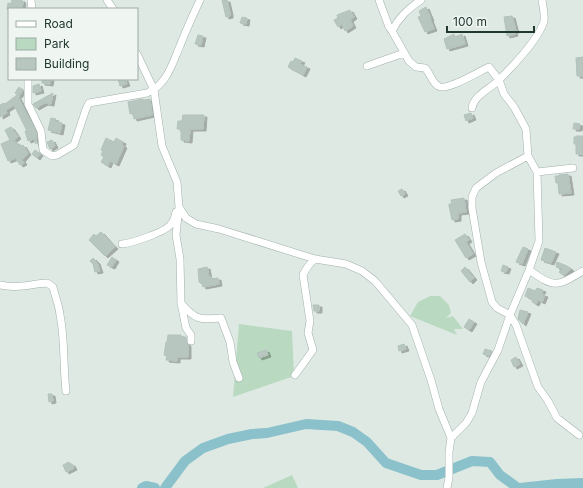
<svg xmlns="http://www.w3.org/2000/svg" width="583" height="488" font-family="Inter,sans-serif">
<defs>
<filter id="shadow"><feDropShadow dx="3" dy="2" stdDeviation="0" flood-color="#0004"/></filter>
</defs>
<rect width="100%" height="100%" fill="#dfe9e4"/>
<!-- green -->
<path fill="#b9d9c1" d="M430 296H440L449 305 451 313 446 318 453 316 463 329H454L457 335 410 316 418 302Z
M239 324 292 331 294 376 233 397Z
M292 475 298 488H263Z"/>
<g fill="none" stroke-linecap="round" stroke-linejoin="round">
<!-- river -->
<path stroke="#8ac1cb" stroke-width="10" d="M142 488 146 486 155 488
M165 488 185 461 203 448 228 439 252 434 267 433 306 424 338 426 353 432 367 442 386 463 421 475H437L472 461 490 462 500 475 518 488
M520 488 557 484 583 483"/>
</g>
<!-- building -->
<path fill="#b8c6c0" stroke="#b2c2bb" filter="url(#shadow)" d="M12 0H22V1L23 2 22 9H7L8 3 11 4Z
M222 0H227L230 13V16L226 17Z
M426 7 431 19H430L434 29 425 32 418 17 421 16 419 11Z
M350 10 354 17 350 20 353 26 345 31 342 24 338 27 334 20 338 18 337 15Z
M512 16 516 31 514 32 515 34 507 36 504 17Z
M242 17 247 18 246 24 240 23Z
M454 34 455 37 462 34 465 44 447 49 444 39Z
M198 35 203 36 201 45 195 44Z
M583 57V76H577L576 58Z
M295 58 302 61 300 64 307 67 303 75 288 67 291 61 293 62Z
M42 79H51L50 84 42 83Z
M118 79H125L127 84 120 86Z
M39 84 41 91 33 93V86Z
M19 87 23 90 19 96 15 93Z
M53 93 51 104 45 103 36 108 33 104Z
M17 95 36 132V144L34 139 28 141 25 131H27L14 105 6 110 7 113 0 117V105L4 103 5 104Z
M142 99 144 100 150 99 152 115 134 119 133 113 130 114 128 102Z
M471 113 473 118 466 121 464 115Z
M183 115H204L203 129H190L189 141 181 140V129H177L178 121H182Z
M51 118 56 119 55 121 62 123 60 133 48 130Z
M574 123 580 124 579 129H573Z
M11 127 18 137 13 141 22 146 23 145 28 153 22 160 24 163 20 165 16 158 8 161 1 144 10 140 5 130Z
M576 136H583V154H576V144H574V137H576Z
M106 138 114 142 116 138 123 142 122 145 124 146 116 164 110 161 108 166 101 162 104 157 101 155 103 151 101 150Z
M52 140 55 146 50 149 47 142Z
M35 150 40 154 37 158 32 154Z
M568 174 571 193 559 194 558 183H556L555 176H559V175Z
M402 189 405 194 401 196 398 191Z
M464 198 466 212 458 213V219L452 220 449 206V204H452L451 200Z
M101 232 115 247 105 256 89 240 94 234 96 236Z
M465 234 469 240 466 242 473 254 466 258 455 240Z
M523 247 528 249 522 264 516 262Z
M545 248 556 252 551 263 541 260Z
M112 257 116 260 112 267 107 265Z
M93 258 97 262 100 271 95 272 93 264 90 261Z
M557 262 567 266 571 269 564 276 559 272 562 269 556 267Z
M503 265 508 267 506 272 501 271Z
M207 267 209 277H211V279L218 278 219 284 203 287 202 284 199 282 198 269Z
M465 267 474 278 470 282 461 271Z
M528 288 535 291 537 288 543 290 541 294 545 295 542 302 538 300 536 304 532 302 533 300 525 296Z
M313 305H319V311H314Z
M520 310 528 312 523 324 518 319Z
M469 319 474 322 469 330 464 327Z
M168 335H181V337H186L187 343 188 345V357H177V361L166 360 167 356 164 355 166 342H167Z
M404 344 406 349 399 351 398 346Z
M485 349 492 351 489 356 483 354Z
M266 350 268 355 259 358 257 353Z
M516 357 520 364 514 367 511 360Z
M48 394H52L53 401 49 402Z
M69 462 70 464H72L74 468 66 472 63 465Z"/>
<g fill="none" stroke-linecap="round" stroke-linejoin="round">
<defs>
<path id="minor" d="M31 0 32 9
M107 0 113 9
M379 0 389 27 392 31
M421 0C408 9 399 17 392 31L409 61 416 67 425 68C430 73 432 82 438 86 446 92 480 71 489 67L499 80 504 94 514 107 526 129 528 156 537 172 539 241 529 270 510 315 498 350 481 382 472 413 466 423 451 438
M137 54 154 90 162 146 177 182 179 207 176 235 180 259 181 303 186 328 191 335V341
M367 66 404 53
M28 79V104L41 131 43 150 52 156 57 155 74 145 86 109 89 103 147 93C167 85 172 64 180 46 186 30 193 15 200 0
M472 108C474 95 490 89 499 80 512 67 539 39 544 21 545 14 543 7 542 0
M528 156 496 173 476 188 472 197V208L481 262 492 302 497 308 510 315 516 325 538 387 548 401 557 418 579 435
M537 172 573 168
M179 207 186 218 196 224 219 229 315 259 346 264 362 271 375 281 412 325 431 380 439 409 451 438 449 452V477L447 488
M122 244C132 243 166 232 171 224 174 221 175 216 176 212
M529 270C555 288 556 287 583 271
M0 285C16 289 31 284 47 283L53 287C55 296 59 305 60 315 65 339 63 366 66 391
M181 303C195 320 200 320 221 318L230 342 233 362 239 378
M295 375 313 350 308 333 310 321 303 275C306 268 309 264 315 259"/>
</defs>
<!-- minor casing -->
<use href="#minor" stroke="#a2b0ab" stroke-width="8"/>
<!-- minor -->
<use href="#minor" stroke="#fff" stroke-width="7"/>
</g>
<!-- legend -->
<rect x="8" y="8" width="130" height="72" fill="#eff6f2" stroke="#9daaa5"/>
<rect x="16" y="21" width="20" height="6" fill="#ffffff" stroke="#9daaa5"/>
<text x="44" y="28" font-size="12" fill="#213831">Road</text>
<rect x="16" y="38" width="20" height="12" fill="#b9d9c1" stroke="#9daaa5"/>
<text x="44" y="48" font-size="12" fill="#213831">Park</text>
<rect x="16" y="58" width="20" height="12" fill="#b8c6c0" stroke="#9daaa5"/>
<text x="44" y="68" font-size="12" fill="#213831">Building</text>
<!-- scale -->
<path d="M447 26v6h87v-6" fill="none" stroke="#213831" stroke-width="2"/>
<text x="453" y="26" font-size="12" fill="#213831" stroke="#eff6f2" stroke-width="3" paint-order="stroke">100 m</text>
</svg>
